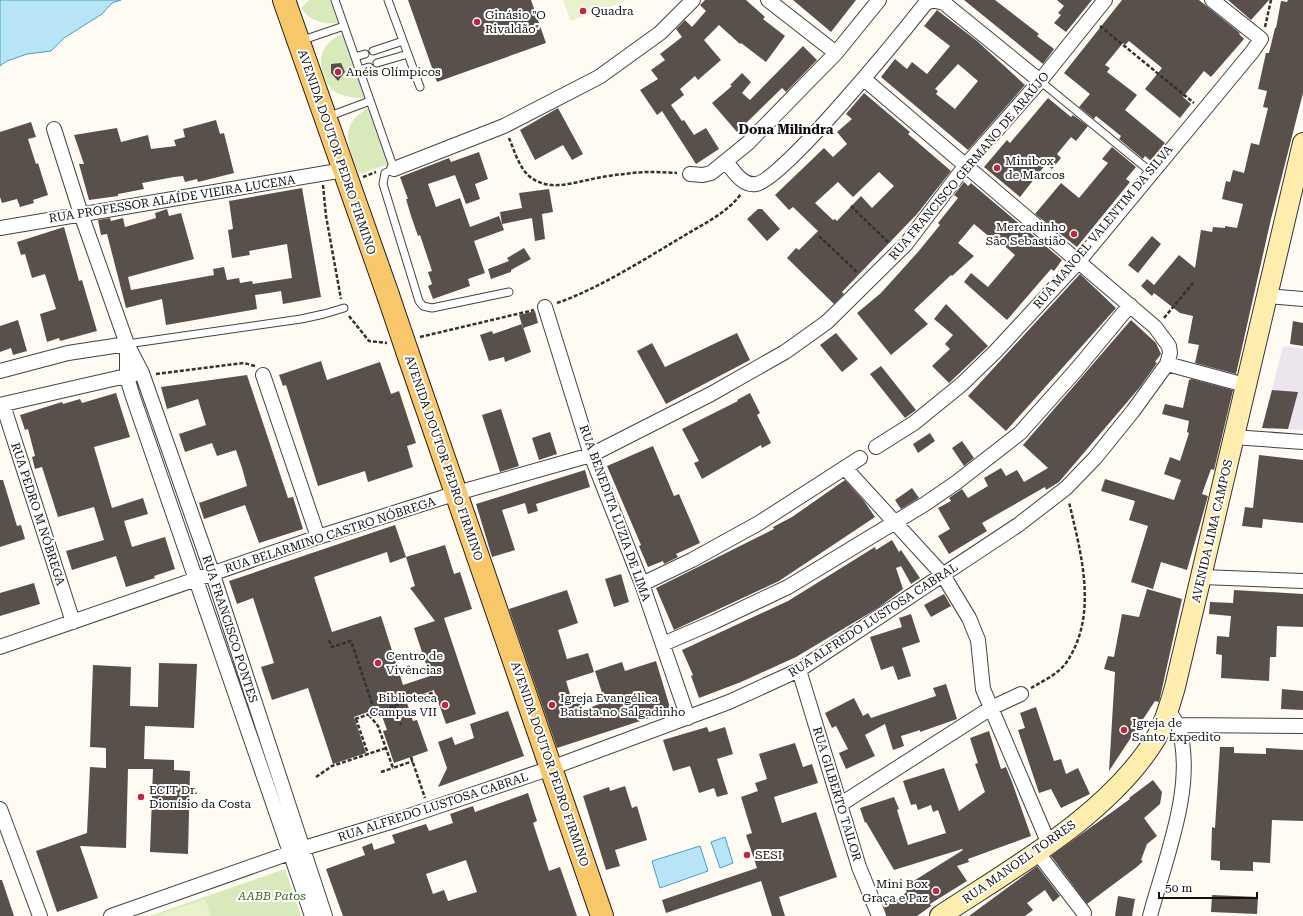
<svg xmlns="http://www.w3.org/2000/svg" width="1303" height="916" font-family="'Roboto Serif',serif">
<rect width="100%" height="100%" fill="#fffbf3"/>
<!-- industrial -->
<path fill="#ece5ee" d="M1283 346 1303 349V430L1262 428Z"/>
<!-- green -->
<path fill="#d8eabb" d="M309 0H330L338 23C323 25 310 21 301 8Z
M342 34 365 98C355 98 346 97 337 93 330 89 327 83 324 76 316 57 324 42 342 34Z
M368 108 389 164 359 174C349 148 337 125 368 108Z
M285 869 301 916H150Z"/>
<!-- pitch -->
<path fill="#e9f1cd" d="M563 0H625V1L571 21Z
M205 899 211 916H154Z"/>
<!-- water -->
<path fill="#b7e5f6" stroke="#3ea3ce" d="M0 0H121L112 3 102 14 64 38 51 51 27 54 7 61 0 66Z
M725 837 733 863 720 868 711 842Z
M700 846 708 871 660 888 652 861Z"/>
<!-- building -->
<path fill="#59504c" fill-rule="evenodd" d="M408 0H531L546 43 437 82Z
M705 0H746L765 17 763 19 785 36 766 62 741 43 740 44 719 25 704 40 721 60 698 80 695 76 680 89 684 95 671 105 682 121 684 120 694 135 706 128 719 149 696 164 662 111 657 115 640 90 658 79 651 70 665 60 660 54 682 37 676 29 685 20 692 27 706 11 700 5Z
M793 0H856L831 32Z
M964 0H995L1039 34 1037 36 1054 49 1043 64Z
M1057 0H1092L1066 32 1054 23 1061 15 1058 13 1064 6Z
M1122 0H1199L1240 33 1239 34 1244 39 1211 77 1204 71 1183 97 1191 104 1180 118 1145 89 1162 68 1129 41 1125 45 1123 43 1105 65 1110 68 1107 72 1137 95 1125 110 1165 143 1151 161 1145 156 1143 159 1119 139 1121 136 1096 116 1094 119 1079 107 1090 94 1064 73Z
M1228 0H1269L1251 20Z
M1288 0H1303V93L1271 219 1236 374 1195 363 1199 345 1188 343 1193 316 1180 313 1154 293 1152 296 1141 286 1147 279 1154 285 1179 255 1195 268 1201 230 1212 232 1213 227 1225 228V226L1237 228 1243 204 1222 199 1226 181 1230 182 1233 170 1244 173 1251 143 1259 145 1268 108 1263 107 1267 91 1258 89 1266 53H1269L1275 28H1276L1281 1 1287 2Z
M937 10 977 41 1025 85 968 150 881 77 895 59 907 69 912 62 927 74 950 46 924 26ZM958 64 978 81 955 109 936 94 938 91 935 89Z
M803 46 817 60 786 92 782 88 737 132 712 103 732 86 730 85 742 73 751 82 742 93 750 100Z
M341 63 345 72 338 81 331 73V64Z
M864 93 910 132 908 134 951 171 917 214 842 292 844 294 834 304 787 258 796 248 799 250 818 231 793 207 789 210 775 195 824 148 833 157 847 144 837 132 852 119 846 114ZM879 172 894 186 872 208 861 196 837 221 835 219 833 220 815 203 838 182 853 197Z
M1048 98 1071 117 1073 115 1088 126 1076 141 1071 137 1057 154 1061 158 1052 169 1046 164 1020 197 984 167 1007 140 1010 143Z
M558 108 583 154 572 160 563 145 535 160 520 130Z
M216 120 220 134 224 133 234 173 198 182 197 179 185 182 183 176 174 177 142 183 144 189 118 194V196L89 200 79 164H84L74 135 117 128 121 142 148 135 151 149 176 146 174 140 185 137 183 129Z
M31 122 36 137 28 139 36 164 38 163 48 195 33 200 34 203 20 207 17 199 2 203 0 197V132Z
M1112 147 1136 167 1126 179 1130 182 1077 247 1035 214 1061 183 1079 198 1108 163 1102 159Z
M479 152 488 179 475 184 480 199 466 204 455 175 428 184 436 207 460 198 470 227 499 216 504 230 474 241 485 273 468 279 470 286 433 299 428 286 432 284 428 272 432 271 420 235 418 236 411 216 406 199H408L400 177 449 158 451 162Z
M964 182 968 186 971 183 1062 260 1054 271 1051 269 1007 320 964 282 971 273 988 287 1015 255 1000 242 998 244 974 224 958 243 974 256 952 276 951 275 914 310 928 324 891 355 857 313 881 293 918 252 940 225 938 223 958 198 954 195Z
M302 188 321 297 283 304 281 291 269 293 255 295 257 309 166 325 162 299 126 308 107 234 101 235 98 220 110 218 111 221 123 218 125 227 156 218 155 213 167 209 169 216 181 213 194 259 128 277 131 290 214 275 213 269 224 267 227 280 239 278 240 283 252 281 253 284 272 281 292 278 287 244 249 251 250 255 232 258 228 230 233 229 229 201Z
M549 189 553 212 542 214 545 239 535 241 532 218 502 224 500 212 522 208 519 193Z
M758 209H762L780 229 767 241 747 219Z
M64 227 79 281 82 280 97 331 60 341 59 338 47 342 40 314 56 309 45 274 32 278 25 254 21 255 17 242Z
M1152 236 1161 244 1138 273 1128 265Z
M524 248 531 259 511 270V272L491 279 488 269 509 261 507 258Z
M1080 274 1116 308 1006 431 968 396Z
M946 304 988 346 949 383 932 366 950 349 945 344 953 335 934 319Z
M535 311 538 323 523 328 519 315Z
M18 320 27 351 13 355 11 348 0 352V326Z
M1131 320 1156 343 1161 354 1155 362 1157 363 1140 387 1059 482 1046 490 1045 487 982 523 987 531 949 554 938 536 950 529 938 508 951 501 949 498 962 489 968 498 988 486 984 478 1001 468 1006 476 1017 470 1024 482 1048 468 1023 445Z
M1293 321 1303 323V346L1290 344Z
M522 324 531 352 505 362 504 357 489 361 480 335 492 331 493 334Z
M737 333 750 360 666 404 637 351 652 343 665 367Z
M836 333 858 359 842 372 820 345Z
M321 361 327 380 380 362 391 394 399 391 416 443 407 446 413 467 368 482 365 471 318 486 286 385 283 386 279 375Z
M881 366 916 410 905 418 870 374Z
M247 375 288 498 293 497 303 529 259 543 245 505 204 519 199 503 247 486 242 468 236 450 217 456 212 443 185 452 179 434 206 425 198 399 167 409 161 387Z
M1192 379 1233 390 1214 470 1211 469 1202 494 1208 496 1187 570 1161 562 1153 589 1131 582 1148 526 1129 520 1135 501 1101 491 1105 479 1174 500 1181 480 1164 474 1170 457 1180 461 1189 433 1187 432 1189 421 1162 414 1165 404 1183 408 1189 380Z
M1272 390 1298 392 1288 429 1262 428Z
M116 393 130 437 94 447 112 508 143 498 148 514 124 521 132 547 165 537 175 569 154 576 155 578 126 587 116 556 72 570 66 551 104 540 94 507 58 517 42 467 35 469 32 457 35 456 28 429 25 430 20 415 62 402 63 404 80 399 82 403Z
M750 393 760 413 757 415 771 443 762 448 761 445 702 479 694 463 699 461 682 429 738 401 737 400Z
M501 409 519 466 500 472 482 415Z
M550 432 557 454 539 460 532 438Z
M930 433 935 441 918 453 913 444Z
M962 441 974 458 964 466 952 448Z
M653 446 674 496 679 494 700 543 676 554 678 557 664 564 663 561 648 567 639 546 641 545 607 466Z
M1259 455 1303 460V523L1263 519 1262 528 1242 526 1245 507 1253 508Z
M585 470 590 487 536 504 538 511 528 514 525 503 502 510 515 550 492 557 476 504Z
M0 480H3L17 526 21 525 25 539 0 547Z
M845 480 864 501 875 517 779 581 674 630 656 588 774 529 773 527 792 517Z
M912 488 919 498 901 509 895 500Z
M395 525 406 557 445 545 454 574 460 572 472 609 444 618 476 714 446 724 434 690 406 700 413 721 417 720 428 751 394 763 383 731 387 730 379 708 354 717 366 753 333 764 308 688 272 700 261 667 274 663 253 598 237 604 229 581ZM387 552 390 563 406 557 415 586 410 588 435 621 414 628 430 676 403 685 381 616 332 632 314 577Z
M892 540 899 552 901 550 920 578 911 584 901 566 896 568 903 589 878 608 796 657 741 682 699 698 691 676 693 675 682 650 788 601 875 547 876 550Z
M621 574 629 602 614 607 605 579Z
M34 583 40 604 0 616V593Z
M1147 589 1182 599 1159 702 1155 701 1109 771 1115 672 1104 669 1108 656 1114 657 1122 614 1139 617Z
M567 590 578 623 558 630 567 659 588 653 594 672 566 681 573 704 581 702 583 710 605 702 595 671 622 662 625 671 656 661 671 711 557 748 509 609Z
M1234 590 1303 594V627L1277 626 1276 657H1270L1269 681 1221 678 1222 655 1216 654 1217 636 1229 637 1231 616 1209 614 1210 602 1233 603Z
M944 594 951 606 931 617 924 605Z
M911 614 920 642 902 648 911 676 898 680 893 666 881 670 870 637 902 627 899 618Z
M159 663 197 664 194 728 145 726 144 759 174 760V770L190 771 188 854 150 852 153 769H128L126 848 80 846 98 898 57 912 36 851 87 833 90 767 106 768V748L90 747 93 665 131 667 130 706 158 707Z
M946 684 957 719 920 732V730L901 736 904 746 893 750 885 724 865 735 875 756 846 769 839 753 848 749 836 726 832 728 825 713 854 698 863 716 868 713 871 718 936 696 933 688Z
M1282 689 1303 691V710L1281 709Z
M1036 707 1054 761 1061 759 1066 774 1078 768 1090 794 1061 808 1051 789 1039 793 1018 730 1025 728 1020 713Z
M508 711 524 756 438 787 447 768 438 742 452 737 455 745 474 738 470 724Z
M707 727 709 732 725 727 733 754 717 759 728 794 717 797 714 788 699 793 690 766 673 771 663 740Z
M989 731 1001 769 1006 767 1012 782 1031 836 968 859 969 862 957 866 967 881 930 904 931 906 917 916H887L881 897 886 894 891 903 907 892 904 887 963 850 962 849 894 870 866 822 865 823 860 808 894 797 899 809 897 810 908 845 946 833 938 810 933 812 931 805 918 810 916 804 911 805 903 781 944 768 959 811 985 792 975 764 978 763 970 738Z
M795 743 803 767 812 764 818 783 774 797 782 823 816 812 837 877 779 897 785 916H772L761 881 666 913 662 900 757 868 746 835 752 833 741 797 758 791 755 783 767 779 759 754Z
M1220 747H1234V753L1266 754V748L1303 750V821L1272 820 1270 863 1253 862V871L1220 870V861L1211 860 1212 827 1215 828Z
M1153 780 1162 792 1160 804 1144 818 1157 836 1147 844 1141 860 1143 861 1138 866 1087 904 1051 856 1130 799 1129 798Z
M625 786 632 808 637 806 647 840 615 850 620 866 606 870 583 796 609 787 610 791Z
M528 793 537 821 533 823 549 871 560 867 577 916H343L326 869 365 855 362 847 372 843 374 850 395 843 392 835 426 824 429 831 453 823 450 814 473 806 475 812ZM466 860 477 892 448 901 444 890 433 894 426 874Z
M1037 866 1060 896 1053 902 1045 890 1027 903 1033 910 1025 916H969Z
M0 880H2L14 916H0Z
M1212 895 1258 897 1257 914 1211 912Z
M1118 896 1135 899 1132 916H1115Z"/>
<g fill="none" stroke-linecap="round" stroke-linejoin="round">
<defs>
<path id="lane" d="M335 0 394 169 385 173 383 184 419 301 423 306 432 308 509 292
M388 0 420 87
M300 41 344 26
M373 51 403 41
M355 57 365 54
M377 63 408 54
M359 70 369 67
M1040 81 1151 172
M327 117 370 101
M127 344 301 319 324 314 344 308"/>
<path id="street" d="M768 0 836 53
M54 129 81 214 127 344 142 373 213 575 325 916
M726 162C734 171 742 186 756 184 782 181 903 32 925 4L932 0 944 3 1040 81
M394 169 504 126 599 77 660 33 693 0
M690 174 703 175 711 173 748 143 836 53 879 0
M0 228 344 170
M1266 296 1303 299
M545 307 591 455 642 584 688 718
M127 347V377L132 394 312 916
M1167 364 1245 385
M0 371 68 353 127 344
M263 375 318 537
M0 405 135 374
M3 405 73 622
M1233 437 1303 442
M876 447 914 423 962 384 995 352 1079 261 1252 52 1261 39 1212 0
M845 468 943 575 969 618 978 640 983 689 1049 844
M1202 577 1303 581
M642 584 692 560 759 523 860 458
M663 644 714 622 788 587 925 504 957 482 1020 433 1077 369 1130 305
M0 647 318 537 457 493 591 455 711 394 785 352 827 322 906 244 966 165 1040 81 1105 0
M799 670 859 867 879 916
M1177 725 1303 726
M841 804 991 708 1021 694
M0 809 40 916
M1037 852 1084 913
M111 916 304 848 397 820 551 768 729 702 799 670 1018 525 1066 488 1095 458 1133 411 1167 364 1170 353 1169 346 1155 327 864 79
M1150 916C1165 859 1197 783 1178 726 1176 721 1171 715 1168 710"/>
<path id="secondary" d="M940 916C1014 867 1109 815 1156 738 1165 723 1170 704 1175 687L1303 143"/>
<path id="primary" d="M284 0 388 295
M407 351 602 916"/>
</defs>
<!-- lane casing -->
<use href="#lane" stroke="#434343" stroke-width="9"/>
<!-- street casing -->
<use href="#street" stroke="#434343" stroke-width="16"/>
<!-- secondary casing -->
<use href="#secondary" stroke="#323232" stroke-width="22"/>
<!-- primary casing -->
<use href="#primary" stroke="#212121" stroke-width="24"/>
<!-- path -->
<path stroke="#323232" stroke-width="2.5" stroke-dasharray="4 2" stroke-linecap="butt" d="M1100 26 1194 103
M1265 27 1271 0
M509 138C514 150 519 167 529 176 547 191 568 184 588 180 600 177 613 175 625 174 642 171 659 172 677 173
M363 177 376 172
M323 185 326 216 341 299
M851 206 889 243
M819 236 858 273
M557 303C600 288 643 260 682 237 703 224 726 214 741 194
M349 316 369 341 387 343
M1164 318 1193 283
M420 337 534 310
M156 374 244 363 255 366
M329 640 332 647 351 641 375 712
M1031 688C1043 681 1058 674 1066 663 1099 615 1081 554 1069 502
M394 706 401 725
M369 715 378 726 393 768 413 761
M355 719 435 692
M356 719 368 754
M411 757 425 798
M381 772 393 768
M316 777 332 766 386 748"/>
<!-- lane -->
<use href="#lane" stroke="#fff" stroke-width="7"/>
<!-- street -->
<use href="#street" stroke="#fff" stroke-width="14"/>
<!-- secondary -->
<use href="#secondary" stroke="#ffedae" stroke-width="20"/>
<!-- primary -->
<use href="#primary" stroke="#f8c769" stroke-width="22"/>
<defs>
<path id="primary-bridge" d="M388 295 407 351"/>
</defs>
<!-- primary-bridge casing -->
<use href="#primary-bridge" stroke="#212121" stroke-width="24" stroke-linecap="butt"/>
<!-- primary-bridge -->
<use href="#primary-bridge" stroke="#f8c769" stroke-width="22"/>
</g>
<!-- markers -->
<g fill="#c1263e" stroke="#fff" stroke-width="1.5">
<circle cx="583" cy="11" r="4"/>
<circle cx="477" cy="22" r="4"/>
<circle cx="338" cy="72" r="4"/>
<circle cx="997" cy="168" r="4"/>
<circle cx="1074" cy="234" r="4"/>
<circle cx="378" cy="663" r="4"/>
<circle cx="445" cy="705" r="4"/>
<circle cx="552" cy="705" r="4"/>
<circle cx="1124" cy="730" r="4"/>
<circle cx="141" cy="797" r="4"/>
<circle cx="747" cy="855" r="4"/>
<circle cx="936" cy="891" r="4"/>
</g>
<g text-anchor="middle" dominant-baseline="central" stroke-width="4" stroke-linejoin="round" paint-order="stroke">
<!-- poi labels -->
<g font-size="12" fill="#101010" stroke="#fff" text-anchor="start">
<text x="591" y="11">Quadra</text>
<text x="485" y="15">Ginásio "O<tspan x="485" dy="14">Rivaldão"</tspan></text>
<text x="346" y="72">Anéis Olímpicos</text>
<text x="1005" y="161">Minibox<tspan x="1005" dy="14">de Marcos</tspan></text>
<text x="1066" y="227" text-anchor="end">Mercadinho<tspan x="1066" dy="14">São Sebastião</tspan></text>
<text x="386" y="656">Centro de<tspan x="386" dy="14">Vivências</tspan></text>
<text x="437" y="698" text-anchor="end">Biblioteca<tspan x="437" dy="14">Campus VII</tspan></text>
<text x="560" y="698">Igreja Evangélica<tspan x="560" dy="14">Batista no Salgadinho</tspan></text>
<text x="1132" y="723">Igreja de<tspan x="1132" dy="14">Santo Expedito</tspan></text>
<text x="149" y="790">ECIT Dr.<tspan x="149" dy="14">Dionísio da Costa</tspan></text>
<text x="755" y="855">SESI</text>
<text x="928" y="884" text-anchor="end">Mini Box<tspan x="928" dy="14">Graça e Paz</tspan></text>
</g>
<!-- street labels -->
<g font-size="12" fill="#101010" stroke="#fff">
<text transform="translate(337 152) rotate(71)">AVENIDA DOUTOR PEDRO FIRMINO</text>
<text transform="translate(969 166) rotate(-50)">RUA FRANCISCO GERMANO DE ARAÚJO</text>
<text transform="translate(172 199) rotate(-9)">RUA PROFESSOR ALAÍDE VIEIRA LUCENA</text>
<text transform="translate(1103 227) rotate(-50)">RUA MANOEL VALENTIM DA SILVA</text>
<text transform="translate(444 458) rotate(71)">AVENIDA DOUTOR PEDRO FIRMINO</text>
<text transform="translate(615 513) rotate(70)">RUA BENEDITA LUZIA DE LIMA</text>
<text transform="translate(38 514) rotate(72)">RUA PEDRO M NÓBREGA</text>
<text transform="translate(1212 531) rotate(-77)">AVENIDA LIMA CAMPOS</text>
<text transform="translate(330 535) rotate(-18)">RUA BELARMINO CASTRO NÓBREGA</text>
<text transform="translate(873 620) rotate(-33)">RUA ALFREDO LUSTOSA CABRAL</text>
<text transform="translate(230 629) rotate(72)">RUA FRANCISCO PONTES</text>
<text transform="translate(550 764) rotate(71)">AVENIDA DOUTOR PEDRO FIRMINO</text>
<text transform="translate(837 794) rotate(73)">RUA GILBERTO TAILOR</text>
<text transform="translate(433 807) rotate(-18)">RUA ALFREDO LUSTOSA CABRAL</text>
<text transform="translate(1019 862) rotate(-35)">RUA MANOEL TORRES</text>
</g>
<!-- park labels -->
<g font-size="12" font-style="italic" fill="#36691f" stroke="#fff">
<text x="272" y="896">AABB Patos</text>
</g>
<!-- neighbourhood labels -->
<g font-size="13" font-weight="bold" fill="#101010" stroke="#fff">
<text x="786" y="129">Dona Milindra</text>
</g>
</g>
<!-- scale -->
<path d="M1159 892v6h98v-6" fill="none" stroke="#101010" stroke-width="2"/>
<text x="1165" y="892" font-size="12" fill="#101010" stroke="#ffffff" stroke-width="3" paint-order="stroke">50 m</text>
</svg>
